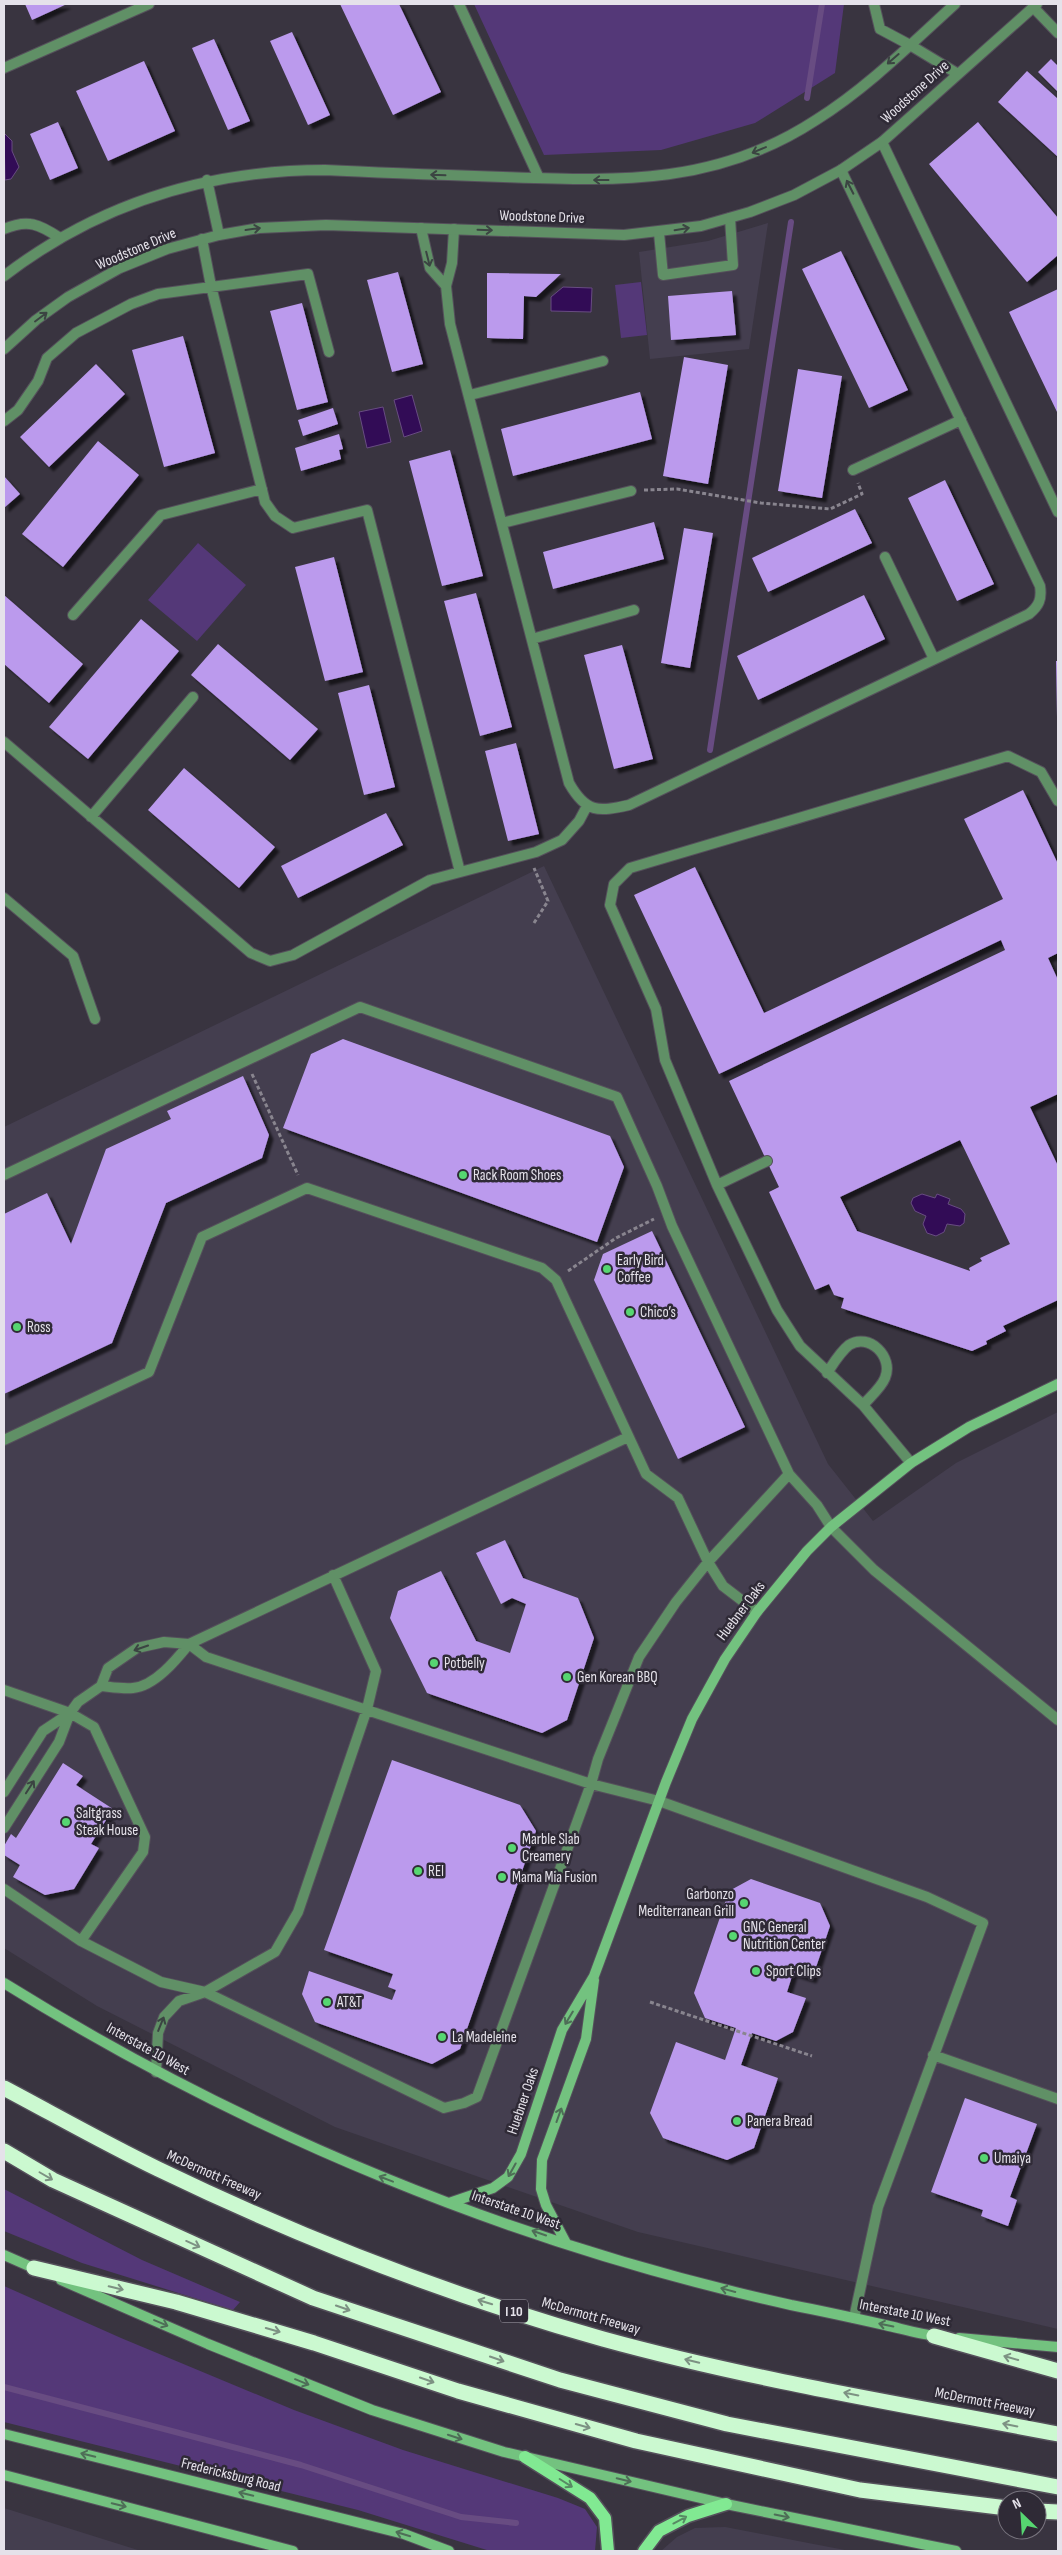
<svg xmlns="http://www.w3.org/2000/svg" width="1062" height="2555" font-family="'Sofia Sans Condensed',sans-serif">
<defs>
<filter id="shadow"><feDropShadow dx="4.5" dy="4.5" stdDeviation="1" flood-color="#0009"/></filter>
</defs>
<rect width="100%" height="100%" fill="#393440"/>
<!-- built -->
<path fill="#443e4f" d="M768 223 749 349 650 359 639 252 708 241Z
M544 866 828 1464 873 1521 956 1463 1058 1412V2329L638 2232 335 2127 97 2006 4 1948V1127Z
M4 2508 141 2551H4Z
M725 2527 850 2551H661L677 2537 695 2528Z"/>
<!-- green -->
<path fill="#543878" d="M474 4H844L835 73 755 123 661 150 544 155Z
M641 282 647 335 621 338 615 285Z
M198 543 246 585 197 641 148 600Z
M4 2189 142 2260 240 2302 233 2310 82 2263 4 2231Z
M4 2286 121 2338 294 2410 403 2450 558 2498 585 2509 597 2527 595 2551H490L358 2510 4 2422Z"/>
<!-- water -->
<path fill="#320c56" stroke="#684c82" d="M4 133 12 141V151L19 167 11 179 5 180Z
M563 287 592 288 591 312 551 311V297Z
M412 395 422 431 404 437 394 400Z
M383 407 391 442 367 448 359 412Z
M922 1194 935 1198 937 1194 950 1199 948 1204 961 1209 965 1214 964 1223 960 1226 947 1224 944 1232 936 1236 927 1233 923 1224 926 1216 915 1211 911 1203 913 1198Z"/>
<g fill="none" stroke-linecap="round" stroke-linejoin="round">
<!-- stream -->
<path stroke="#684c82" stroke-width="6" d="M807 98 822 4
M710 750 791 222
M4 2387 301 2465 461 2517 516 2523"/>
</g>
<!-- building -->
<path fill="#bb9aed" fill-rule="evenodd" filter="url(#shadow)" d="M25 4H67L32 20Z
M340 4H399L441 92 393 115Z
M292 32 330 115 308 125 270 41Z
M214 39 250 121 228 130 192 48Z
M1051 59 1058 66V92L1038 72Z
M144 61 175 131 108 161 76 91Z
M1027 71 1058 99V157L998 102Z
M58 122 78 168 50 180 30 134Z
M978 122 1058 218V255L1027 282 929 164Z
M841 251 908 390 869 408 802 269Z
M398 272 423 364 392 372 367 280Z
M487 273 561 274 536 297 524 296 523 339 487 338Z
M1058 289V414L1009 312Z
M732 291 736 335 671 340 668 296Z
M302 303 328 402 297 410 270 311Z
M183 336 215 453 164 467 132 350Z
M684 357 728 365 708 484 663 476Z
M96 364 125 394 49 467 20 437Z
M798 369 842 376 822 498 778 491Z
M640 392 652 439 513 476 501 429Z
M333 408 338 424 303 436 298 420Z
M339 434 343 449 339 450 341 459 301 471 295 448Z
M98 441 139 475 63 567 22 534Z
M450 450 483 576 442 586 409 461Z
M4 476 20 494 4 508Z
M945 480 994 584 957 601 908 498Z
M855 509 872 543 768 592 752 558Z
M654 522 664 559 553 589 543 552Z
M684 528 713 533 690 668 661 663Z
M334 557 363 672 325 681 295 567Z
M476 593 512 727 480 736 444 601Z
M4 595 83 664 49 703 4 664Z
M864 595 885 639 758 700 737 656Z
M141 619 179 651 88 759 49 727Z
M218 644 318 729 290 760 191 675Z
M622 645 653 759 614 769 584 655Z
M1056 661H1058V717H1057Z
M369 685 395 787 364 795 338 693Z
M516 743 539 834 508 841 485 751Z
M184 768 275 847 239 888 148 810Z
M1023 790 1058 864V953L1048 958 1058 980V1094L1030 1107 1058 1166V1300L1003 1326 1006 1331 986 1341 987 1344 972 1351 841 1308 844 1298 834 1295 829 1284 815 1290 769 1192 779 1187 729 1081 1005 950 1001 940 719 1074 634 895 695 867 764 1013 1003 899 964 819ZM960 1140 1010 1244 980 1258 982 1261 969 1268 970 1271 857 1231 840 1197Z
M386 813 403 845 298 898 281 866Z
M343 1039 610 1136 624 1167 597 1242 283 1128 311 1054Z
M243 1076 269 1135 262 1158 166 1203 112 1343 4 1394V1214L47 1193 71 1244 106 1149 171 1119 167 1111Z
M652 1231 745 1427 678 1459 594 1280 603 1254Z
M505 1540 523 1578 578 1598 594 1638 567 1720 542 1733 427 1693 390 1618 398 1591 441 1571 476 1641 510 1653 526 1604 512 1598 501 1604 476 1553Z
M392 1760 520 1805 536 1831 460 2049 432 2064 315 2022 302 1994 309 1971 392 2000 396 1990 388 1987 393 1974 324 1950Z
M63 1763 83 1776 76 1785 113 1809 91 1844 99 1848 74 1889 45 1895 13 1877 20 1865 4 1855V1846L11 1834 16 1838Z
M751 1879 820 1903 830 1926 812 1979 793 1973 787 1992 806 1998 793 2032 776 2041 752 2033 741 2065 778 2078 754 2148 727 2160 663 2138 650 2113 676 2042 725 2060 736 2028 705 2018 694 1993 729 1891Z
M965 2098 1037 2124 1010 2197 1017 2200 1008 2226 981 2216 983 2210 931 2192Z"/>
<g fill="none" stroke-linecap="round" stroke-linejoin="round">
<defs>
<path id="lane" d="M459 4 539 178
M874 4 880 29 910 45
M1033 7 1058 33
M4 68 149 4
M882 142 1058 512
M421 228 430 268 446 286
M4 229C28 219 39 224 60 238
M454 229 452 263 446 286 450 324 569 783C586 813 598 812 629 805L1029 614C1039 606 1042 599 1040 586L841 170
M659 233 663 275 733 265 730 218
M202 239 211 286 265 502 275 516 293 528 367 510 460 872
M470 395 603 361
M4 421 18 410 38 381 47 358 76 333 131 304 158 294 308 274 329 352
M853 470 961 420
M502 523 631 491
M885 557 934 659
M73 615 161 515 262 489
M532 639 634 610
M4 742 251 953 270 961 293 955 430 880 536 852 562 840 579 821 587 806
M91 817 193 697
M4 898 73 956 95 1019
M4 1175 360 1007 617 1097 657 1186 672 1226 789 1474 817 1505 831 1527 874 1570 1058 1720
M717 1185 767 1161
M827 1373C833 1364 840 1352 849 1345 869 1332 894 1357 885 1378 881 1388 870 1397 863 1405
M4 1440 149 1372 202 1237 307 1188 542 1268 556 1280 646 1474 678 1498 708 1562 723 1586 757 1612
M911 1463 863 1405 800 1346 777 1310 717 1185 665 1060 656 1009 610 905 614 884 630 868 1008 756 1041 772 1058 801
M101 1686C111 1687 123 1689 133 1688 155 1686 176 1660 189 1644L628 1437
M4 1690 70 1713 94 1727 145 1837 143 1852 81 1941
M4 1792 43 1731 70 1713
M4 1828 59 1742 70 1713 78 1702 101 1686 108 1668 137 1648 164 1642 189 1644 206 1657 591 1784 659 1801 927 1897 983 1923 878 2207 854 2318
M4 1889 81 1941 161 1982 205 1992 444 2108 464 2103 477 2097 591 1784 598 1759 639 1657 676 1602 708 1562 789 1474
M933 2055 1058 2099
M156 2072 158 2033 164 2017 179 2001 205 1992 275 1952 298 1912 367 1709 376 1671 333 1575"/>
<path id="street" d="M910 45 958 74
M207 180 219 235
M4 276C98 204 207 170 325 170 384 173 443 175 503 177 618 181 715 186 816 120 867 88 911 44 955 4
M4 349 36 320 68 297 120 268 167 249 219 235 259 228 326 225 624 235 701 226 750 212 794 195 841 170 882 142 1037 4"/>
<path id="secondary" d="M4 1983C245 2133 513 2244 791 2305 822 2311 854 2318 885 2325 903 2329 921 2335 939 2336
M449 2203 493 2188 508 2177 521 2154 562 2030 594 1976 666 1782 692 1719 725 1659 757 1612 807 1551 831 1527 911 1463 969 1427 1058 1384
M566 2243 546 2205 541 2189 542 2160 586 2039 594 1980
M4 2255 38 2270
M61 2280 208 2344 372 2410 504 2452 726 2504 956 2551
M959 2338 1058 2347
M4 2434 404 2534 449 2551
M4 2475 293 2551"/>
<path id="primary" d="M525 2457 590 2498 605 2518 608 2551
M644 2551 659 2531 688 2516 726 2504"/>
<path id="highway" d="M4 2088C55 2115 106 2144 158 2169 301 2238 450 2296 603 2339 752 2380 906 2405 1058 2434
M4 2151 53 2180 313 2298 560 2380 727 2424 1058 2487
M34 2268 176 2302 314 2343 458 2391 636 2441 860 2490 1007 2508
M934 2336 1058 2371
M1037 2511 1058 2512"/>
</defs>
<!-- lane casing -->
<use href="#lane" stroke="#55505b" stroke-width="12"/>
<!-- street casing -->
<use href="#street" stroke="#55505b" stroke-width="12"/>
<!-- secondary casing -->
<use href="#secondary" stroke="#55505b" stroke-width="12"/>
<!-- primary casing -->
<use href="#primary" stroke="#55505b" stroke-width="15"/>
<!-- highway casing -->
<use href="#highway" stroke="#55505b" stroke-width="18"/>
<!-- path -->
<path stroke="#89858f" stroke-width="3" stroke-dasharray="4 2.5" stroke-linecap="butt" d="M644 490 677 489 761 503 830 509 862 494 858 483
M534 923 548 901 534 868
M252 1074 298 1175
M568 1271 616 1238 654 1219
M650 2002 812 2056"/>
<!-- lane -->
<use href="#lane" stroke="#609066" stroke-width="10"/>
<!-- street -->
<use href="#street" stroke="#609066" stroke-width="10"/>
<!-- secondary -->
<use href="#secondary" stroke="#73c27f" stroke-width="10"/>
<!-- primary -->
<use href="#primary" stroke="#81e992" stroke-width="12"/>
<!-- highway -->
<use href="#highway" stroke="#cbf9d0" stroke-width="15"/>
</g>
<!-- one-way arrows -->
<defs><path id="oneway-shaft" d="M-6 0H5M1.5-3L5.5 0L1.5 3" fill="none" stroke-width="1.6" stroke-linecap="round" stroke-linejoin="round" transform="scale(1.25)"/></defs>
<g stroke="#3b4442">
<use href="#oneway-shaft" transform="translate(893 59) rotate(139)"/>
<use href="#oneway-shaft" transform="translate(759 150) rotate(157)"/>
<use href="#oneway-shaft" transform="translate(438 175) rotate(-178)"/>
<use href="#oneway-shaft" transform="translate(601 180) rotate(180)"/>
<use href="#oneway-shaft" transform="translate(850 187) rotate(-117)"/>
<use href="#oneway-shaft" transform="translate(253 229) rotate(-8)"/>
<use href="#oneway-shaft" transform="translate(682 229) rotate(-9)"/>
<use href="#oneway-shaft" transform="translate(485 230) rotate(2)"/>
<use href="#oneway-shaft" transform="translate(428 259) rotate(76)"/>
<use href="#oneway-shaft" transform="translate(41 317) rotate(-37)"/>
<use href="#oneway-shaft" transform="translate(141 1648) rotate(161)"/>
<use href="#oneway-shaft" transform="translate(30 1787) rotate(-57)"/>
<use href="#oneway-shaft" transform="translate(161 2024) rotate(-68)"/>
</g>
<g stroke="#4e6e57">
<use href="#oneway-shaft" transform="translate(569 2018) rotate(121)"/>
<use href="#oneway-shaft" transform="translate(559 2115) rotate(-70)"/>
<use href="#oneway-shaft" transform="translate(512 2170) rotate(119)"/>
<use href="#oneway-shaft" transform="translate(386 2179) rotate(-159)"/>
<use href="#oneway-shaft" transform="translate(539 2233) rotate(-161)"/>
<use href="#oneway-shaft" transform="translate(728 2290) rotate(-165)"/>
<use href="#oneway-shaft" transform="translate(161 2323) rotate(23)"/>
<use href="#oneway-shaft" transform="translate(886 2325) rotate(-168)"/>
<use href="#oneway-shaft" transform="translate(302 2382) rotate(22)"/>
<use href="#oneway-shaft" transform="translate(455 2437) rotate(18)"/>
<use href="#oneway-shaft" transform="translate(88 2455) rotate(-166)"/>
<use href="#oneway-shaft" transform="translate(624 2480) rotate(13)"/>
<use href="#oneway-shaft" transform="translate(246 2494) rotate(-166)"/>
<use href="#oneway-shaft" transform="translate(119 2505) rotate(14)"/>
<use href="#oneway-shaft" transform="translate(782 2516) rotate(12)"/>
<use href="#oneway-shaft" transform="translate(403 2534) rotate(-163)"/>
</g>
<g stroke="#7d9283">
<use href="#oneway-shaft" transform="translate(46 2176) rotate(30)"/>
<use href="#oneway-shaft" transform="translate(193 2244) rotate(24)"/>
<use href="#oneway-shaft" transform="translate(116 2288) rotate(13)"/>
<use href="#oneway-shaft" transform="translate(485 2302) rotate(-163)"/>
<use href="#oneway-shaft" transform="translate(343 2308) rotate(19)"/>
<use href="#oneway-shaft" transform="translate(273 2330) rotate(16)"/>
<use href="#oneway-shaft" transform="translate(1011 2358) rotate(-164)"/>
<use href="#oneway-shaft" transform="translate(497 2359) rotate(19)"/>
<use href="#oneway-shaft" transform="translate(692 2361) rotate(-166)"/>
<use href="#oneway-shaft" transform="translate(427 2380) rotate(19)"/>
<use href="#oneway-shaft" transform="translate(851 2394) rotate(-169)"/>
<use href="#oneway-shaft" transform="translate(1010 2425) rotate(-169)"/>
<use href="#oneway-shaft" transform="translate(583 2426) rotate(16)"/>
</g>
<g stroke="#588a64">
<use href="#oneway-shaft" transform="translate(566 2483) rotate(32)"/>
<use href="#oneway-shaft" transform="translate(680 2520) rotate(-28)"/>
</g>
<!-- markers -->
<g fill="#56d671" stroke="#2f2a36" stroke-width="2">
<circle cx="463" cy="1175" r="5"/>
<circle cx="607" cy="1269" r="5"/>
<circle cx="630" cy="1312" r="5"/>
<circle cx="17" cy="1327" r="5"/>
<circle cx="434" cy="1663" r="5"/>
<circle cx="567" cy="1677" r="5"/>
<circle cx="66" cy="1822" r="5"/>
<circle cx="512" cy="1848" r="5"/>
<circle cx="418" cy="1871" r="5"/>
<circle cx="502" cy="1877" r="5"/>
<circle cx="744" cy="1903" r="5"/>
<circle cx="733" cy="1936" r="5"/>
<circle cx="756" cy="1971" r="5"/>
<circle cx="327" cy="2002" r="5"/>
<circle cx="442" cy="2037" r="5"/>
<circle cx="737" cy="2121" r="5"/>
<circle cx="984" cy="2158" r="5"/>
</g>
<g text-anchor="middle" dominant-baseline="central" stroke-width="5" stroke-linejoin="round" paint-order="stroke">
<!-- shield labels -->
<rect fill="#2f2a36" stroke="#aeabb4" stroke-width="1" x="500" y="2299.5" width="28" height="23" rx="4"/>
<g font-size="14" font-weight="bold" fill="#e5e2ea">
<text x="514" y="2311">I 10</text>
</g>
<!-- street labels -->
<g font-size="15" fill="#e5e2ea" stroke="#2f2a36">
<text transform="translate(915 92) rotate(-42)">Woodstone Drive</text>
<text transform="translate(542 217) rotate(2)">Woodstone Drive</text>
<text transform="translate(136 249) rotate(-23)">Woodstone Drive</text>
<text transform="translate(741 1611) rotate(-53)">Huebner Oaks</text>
<text transform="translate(148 2049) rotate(29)">Interstate 10 West</text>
<text transform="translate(523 2101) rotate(-71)">Huebner Oaks</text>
<text transform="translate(214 2175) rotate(24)">McDermott Freeway</text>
<text transform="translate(516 2210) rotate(19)">Interstate 10 West</text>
<text transform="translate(905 2313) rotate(11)">Interstate 10 West</text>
<text transform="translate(591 2316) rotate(16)">McDermott Freeway</text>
<text transform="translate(985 2402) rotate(11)">McDermott Freeway</text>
<text transform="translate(231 2475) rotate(14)">Fredericksburg Road</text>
</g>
<!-- poi labels -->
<g font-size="15" fill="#e5e2ea" stroke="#2f2a36" text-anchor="start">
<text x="473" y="1175">Rack Room Shoes</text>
<text x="617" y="1260">Early Bird<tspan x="617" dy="17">Coffee</tspan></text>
<text x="640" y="1312">Chico’s</text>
<text x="27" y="1327">Ross</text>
<text x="444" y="1663">Potbelly</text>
<text x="577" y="1677">Gen Korean BBQ</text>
<text x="76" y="1813">Saltgrass<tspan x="76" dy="17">Steak House</tspan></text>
<text x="522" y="1839">Marble Slab<tspan x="522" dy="17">Creamery</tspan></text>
<text x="428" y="1871">REI</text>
<text x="512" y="1877">Mama Mia Fusion</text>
<text x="734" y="1894" text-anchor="end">Garbonzo<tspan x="734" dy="17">Mediterranean Grill</tspan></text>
<text x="743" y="1927">GNC General<tspan x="743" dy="17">Nutrition Center</tspan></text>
<text x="766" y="1971">Sport Clips</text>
<text x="337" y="2002">AT&amp;T</text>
<text x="452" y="2037">La Madeleine</text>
<text x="747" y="2121">Panera Bread</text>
<text x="994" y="2158">Umaiya</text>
</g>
</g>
<!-- border -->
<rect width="1062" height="2555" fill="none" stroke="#e5e2ea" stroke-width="10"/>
<!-- north arrow -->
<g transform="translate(1022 2515) rotate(335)"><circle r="24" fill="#2f2a36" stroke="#78747e"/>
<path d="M0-4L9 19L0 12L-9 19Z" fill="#56d671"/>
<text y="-8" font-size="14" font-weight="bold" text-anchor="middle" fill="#e5e2ea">N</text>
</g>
</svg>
